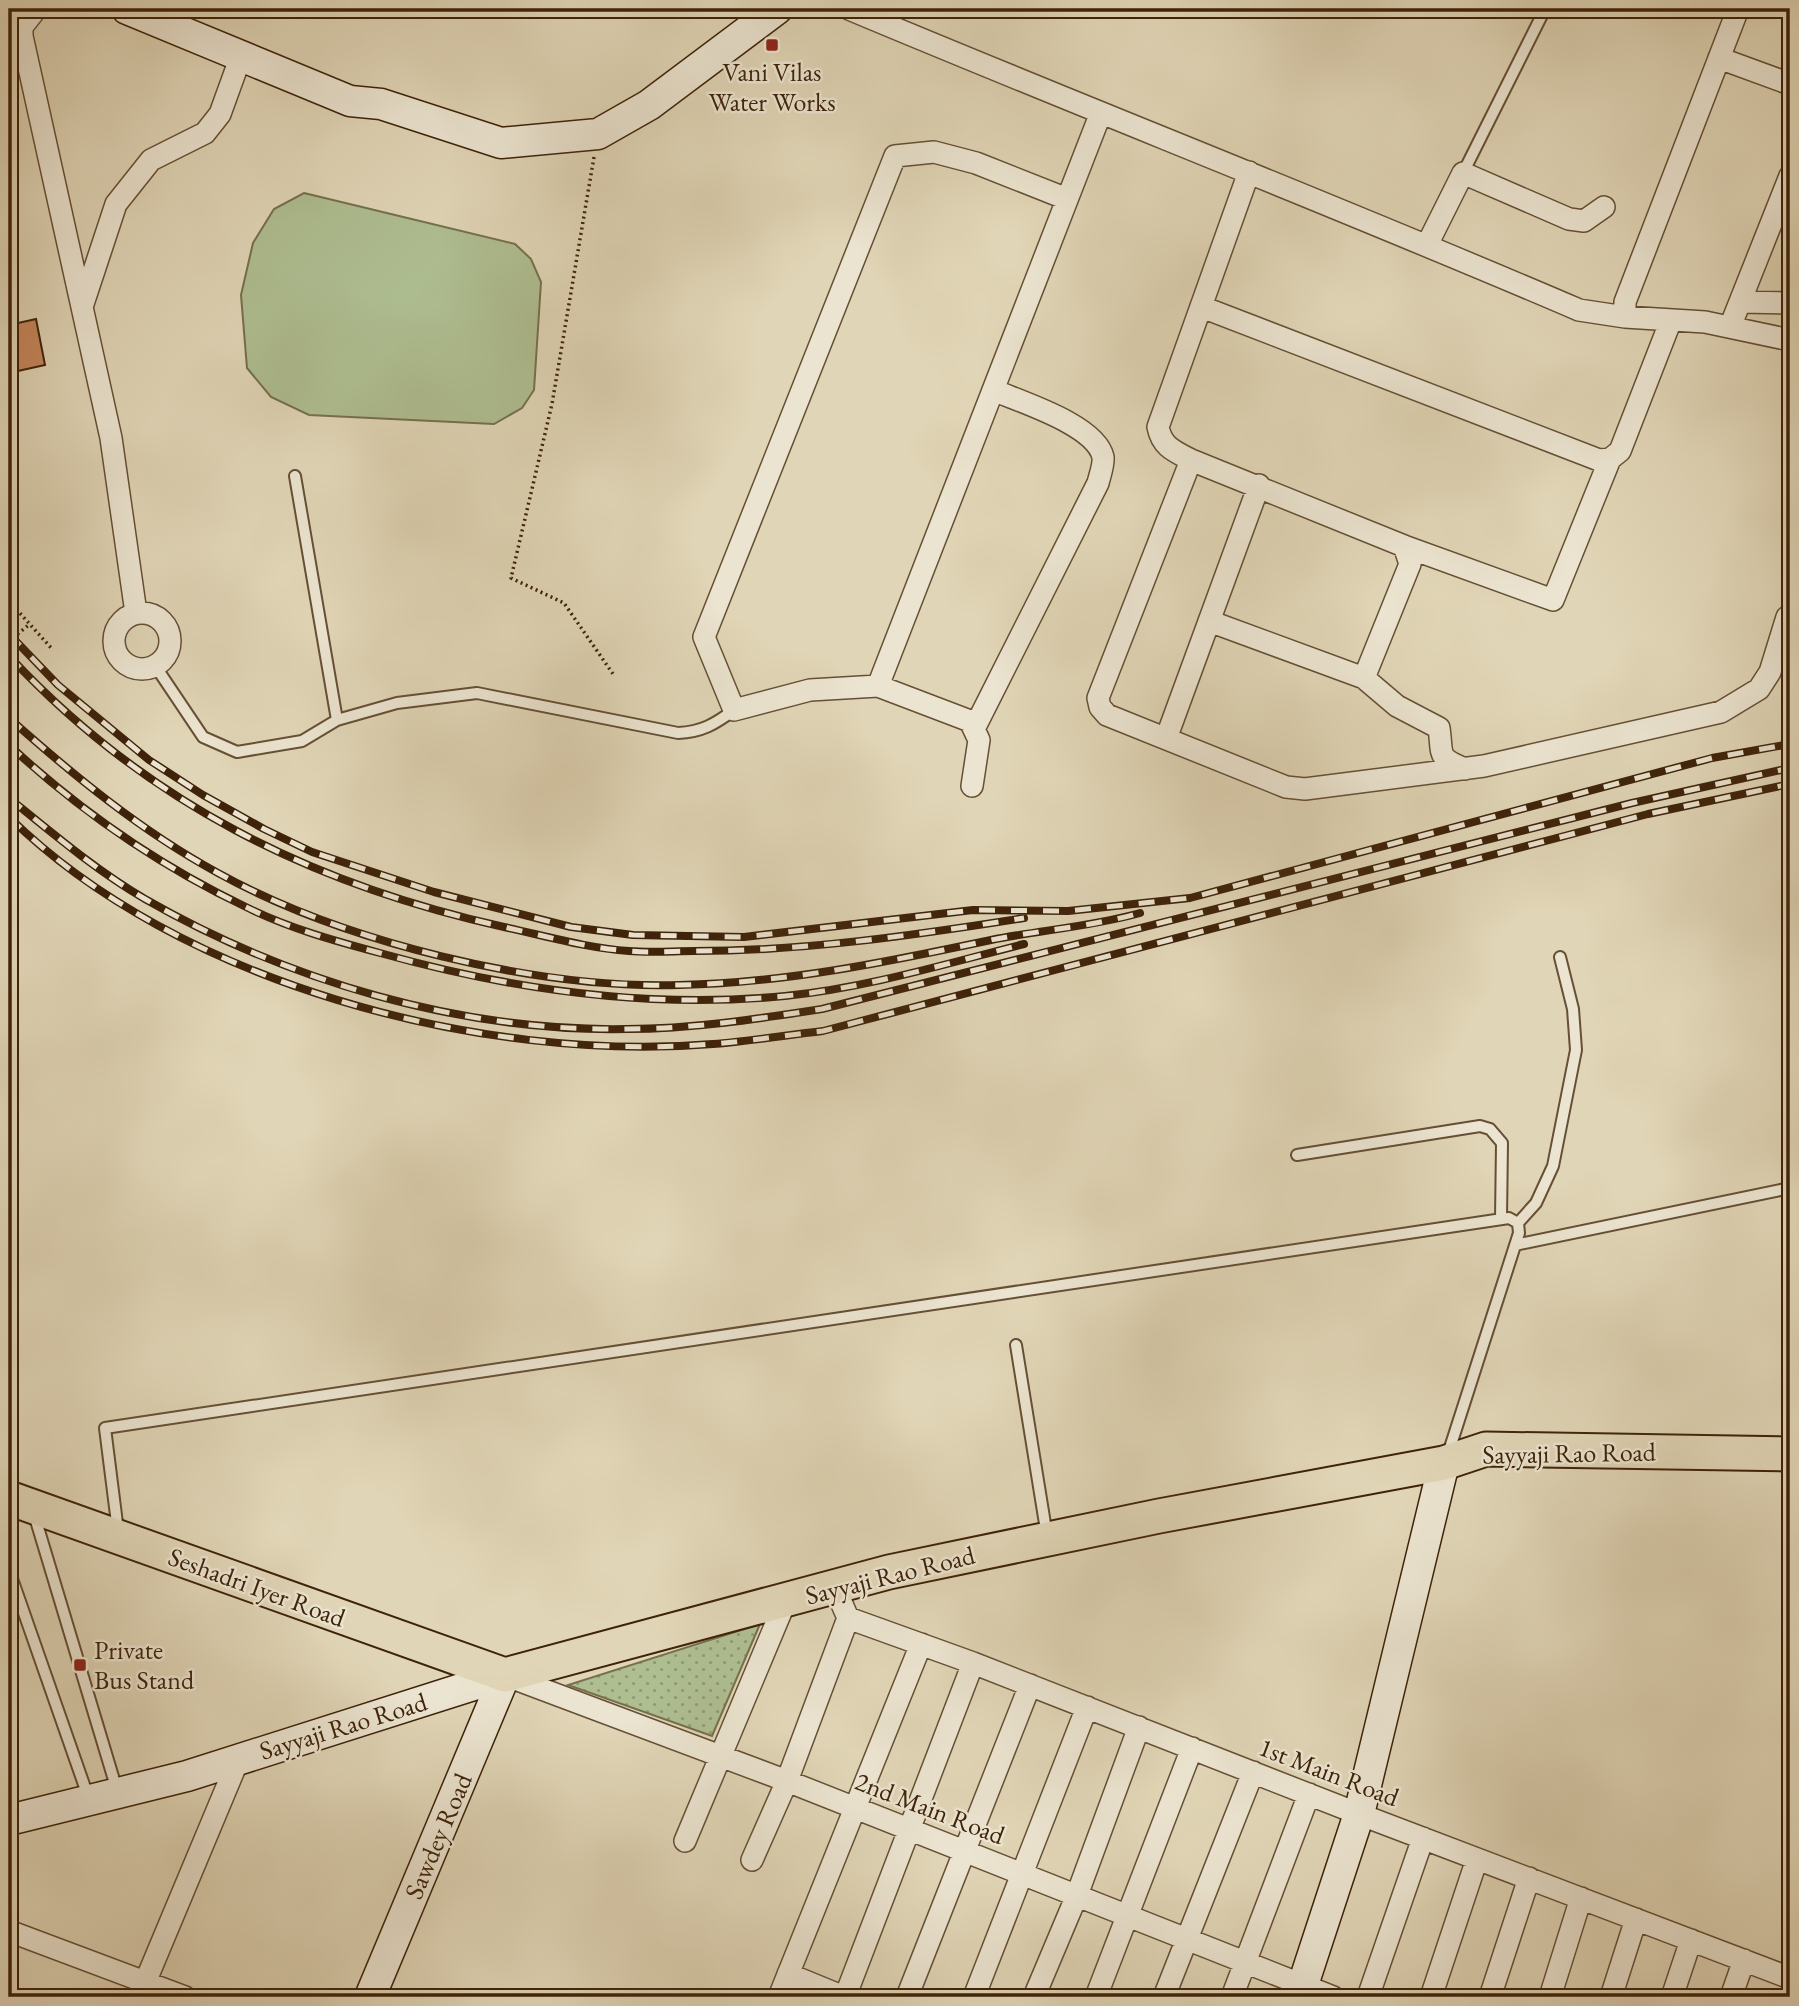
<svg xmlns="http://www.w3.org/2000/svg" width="1799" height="2006" font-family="'EB Garamond',serif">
<defs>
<pattern id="grass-dots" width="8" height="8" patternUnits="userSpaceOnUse" patternTransform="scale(1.75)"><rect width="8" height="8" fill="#aebe91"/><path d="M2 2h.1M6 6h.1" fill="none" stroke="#8f9a75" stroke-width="1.8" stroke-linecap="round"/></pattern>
</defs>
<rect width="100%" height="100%" fill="#e0d5b6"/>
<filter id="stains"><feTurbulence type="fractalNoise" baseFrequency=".00286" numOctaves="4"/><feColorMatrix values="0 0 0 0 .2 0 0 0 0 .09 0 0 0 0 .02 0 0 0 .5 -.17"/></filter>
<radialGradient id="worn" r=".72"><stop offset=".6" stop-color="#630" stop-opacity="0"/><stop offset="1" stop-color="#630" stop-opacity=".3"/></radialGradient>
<!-- grass -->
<path fill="url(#grass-dots)" stroke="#76704d" stroke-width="2" d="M760 1624 712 1736 568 1685Z"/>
<!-- garden -->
<path fill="#aebe91" stroke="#76704d" stroke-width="2" d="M304 193 515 244 531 259 541 282 534 390 522 408 494 424 309 415 271 397 247 368 241 295 253 243 274 209Z"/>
<!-- building -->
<path fill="#c6865c" stroke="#3e2209" stroke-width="2" d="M36 319 45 365 9 373V325Z"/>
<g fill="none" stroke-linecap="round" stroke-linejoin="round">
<defs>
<path id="lane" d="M1463 173 1545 9
M295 476 337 720
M156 667 203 737 237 752 302 741 337 720 397 703 477 693 678 733C702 732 715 724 734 710
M1297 1155 1480 1126 1490 1129 1502 1143 1501 1219
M1515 1245 1790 1188
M1016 1345 1047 1536
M1448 1454 1519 1233 1518 1223 1536 1203 1553 1166 1576 1050 1573 1009 1560 957
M34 1514 117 1790
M118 1531 105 1428 1509 1218 1518 1223
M9 1570 89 1799"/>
<path id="street" d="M36 9 22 27V36L111 438 136 613
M849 9C1092 111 1337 206 1579 310L1625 317 1705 322 1790 340
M1719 58 1790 84
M1249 172 1158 427C1162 447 1174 451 1191 460L1404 546 1410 564 1364 678
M1427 245 1463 173 1569 219 1584 221 1604 207
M1740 302 1790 303
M83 304 116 204 151 160 205 133 220 114 241 56
M1202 307 1599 460 1610 459 1620 451 1671 320
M1625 317V302L1738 9
M1730 327 1790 176
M1191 460 1098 698 1100 707 1107 715 1286 787 1305 789 1484 766 1721 712 1759 689 1770 672 1787 617
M1404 546 1553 600 1610 459
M114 641a28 28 0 1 1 56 0a28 28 0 1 1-56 0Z
M1209 621 1364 678 1397 706 1439 728C1443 756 1436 757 1465 769
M878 686 1100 115
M975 727 1098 483C1100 475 1104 464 1103 457 1096 425 1021 402 993 390
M1167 736 1259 485
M972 786 979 740 970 721 878 686 810 690 734 710 704 637 895 156 934 152 976 163 1067 199
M848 1618 973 1663 1359 1814 1790 1978
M507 1676 787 1781 1333 1997
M685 1841 786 1600
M752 1860 787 1781 848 1618 835 1588
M9 1931 185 1997
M788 1974 844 1997
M139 1997 239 1758
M779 1997 921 1644
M845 1997 973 1663
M907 1997 1030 1685
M974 1997 1087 1707
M1034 1997 1077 1895 1139 1727
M1096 1997 1192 1748
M1164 1997 1253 1772
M1232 1997 1309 1794
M1368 1997 1423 1838
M1431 1997 1477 1859
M1490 1997 1529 1878
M1550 1997 1581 1898
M1611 1997 1636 1919
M1672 1997 1691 1940
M1731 1997 1744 1960"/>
<path id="secondary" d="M127 9 350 101 381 104 501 143 598 134 649 105 777 9
M9 1820 187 1776 505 1675
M370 1997 505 1675
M1299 1997 1359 1814 1444 1463"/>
<path id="primary" d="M9 1498 505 1675 889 1572 1159 1516 1444 1463 1486 1449 1790 1454"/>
</defs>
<!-- lane casing -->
<use href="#lane" stroke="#664f34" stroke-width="14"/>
<!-- street casing -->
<use href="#street" stroke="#664f34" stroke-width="24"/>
<!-- secondary casing -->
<use href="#secondary" stroke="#3e2209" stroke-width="33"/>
<!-- primary casing -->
<use href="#primary" stroke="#3e2209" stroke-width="37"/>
<!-- path -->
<path stroke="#3e2209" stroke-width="3.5" stroke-dasharray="2 3.5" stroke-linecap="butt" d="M594 157 552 404 511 578 564 603 613 674
M9 601 53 650"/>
<!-- lane -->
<use href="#lane" stroke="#ebe4d0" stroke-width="10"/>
<!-- street -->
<use href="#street" stroke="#ebe4d0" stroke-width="21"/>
<!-- secondary -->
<use href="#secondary" stroke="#ebe4d0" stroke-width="30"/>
<!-- primary -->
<use href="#primary" stroke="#e0d5b6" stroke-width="33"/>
<defs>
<path id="rail" d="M9 634 58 685 149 760 203 795 264 829 312 852 434 892 571 927 633 935 744 937 973 910 1068 911 1190 898 1712 758 1790 744
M9 656C145 802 311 884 504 927 546 936 586 948 629 951 651 953 673 951 695 951 806 951 915 935 1024 918
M9 718C73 775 141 831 218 873 343 942 536 989 679 985 785 983 887 962 991 940 1040 930 1090 927 1140 913
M9 745C80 811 158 865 246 907 288 928 335 941 380 953 512 990 648 1009 785 996 866 988 945 964 1024 944
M9 798C52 833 97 871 145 899 288 981 461 1032 627 1029 692 1029 757 1019 822 1009L1632 803 1790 768
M9 817C178 983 480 1063 713 1044 750 1041 787 1035 823 1031L1648 814 1790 784"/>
</defs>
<!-- rail casing -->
<use href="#rail" stroke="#3e2209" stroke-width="8"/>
<!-- rail -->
<use href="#rail" stroke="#ebe4d0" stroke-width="5" stroke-dasharray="16" stroke-linecap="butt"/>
<!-- path-bridge -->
<path stroke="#3e2209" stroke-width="3.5" stroke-dasharray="2 3.5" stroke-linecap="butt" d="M9 641 30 624"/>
</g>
<!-- markers -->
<g fill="#8f2418" stroke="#ebe4d0" stroke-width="2.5">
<rect x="765" y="38" width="14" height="14" rx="3.5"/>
<rect x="73" y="1658" width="14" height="14" rx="3.5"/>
</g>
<g text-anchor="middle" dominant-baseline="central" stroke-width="5" stroke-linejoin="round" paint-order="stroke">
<!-- poi labels -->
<g font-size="26" fill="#3e2209" stroke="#ebe4d0">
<text x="772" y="72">Vani Vilas<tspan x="772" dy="30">Water Works</tspan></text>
<text x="94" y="1650" text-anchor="start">Private<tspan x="94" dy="30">Bus Stand</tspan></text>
</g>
<!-- street labels -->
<g font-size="26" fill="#3e2209" stroke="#ebe4d0">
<text transform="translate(1569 1453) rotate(-1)">Sayyaji Rao Road</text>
<text transform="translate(890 1575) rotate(-14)">Sayyaji Rao Road</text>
<text transform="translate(257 1587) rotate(20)">Seshadri Iyer Road</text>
<text transform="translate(343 1726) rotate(-17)">Sayyaji Rao Road</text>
<text transform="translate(1329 1772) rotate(21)">1st Main Road</text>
<text transform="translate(930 1808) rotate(21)">2nd Main Road</text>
<text transform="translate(438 1836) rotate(-67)">Sawdey Road</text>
</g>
</g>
<!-- margin -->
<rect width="1799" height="2006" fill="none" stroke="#e0d5b6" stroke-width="35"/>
<rect x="10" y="10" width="1778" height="1985" fill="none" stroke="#3e2209" stroke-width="3.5"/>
<rect x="18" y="18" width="1764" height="1971" fill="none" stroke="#3e2209" stroke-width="2"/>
<rect width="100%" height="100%" filter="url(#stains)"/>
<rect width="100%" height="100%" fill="url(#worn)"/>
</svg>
